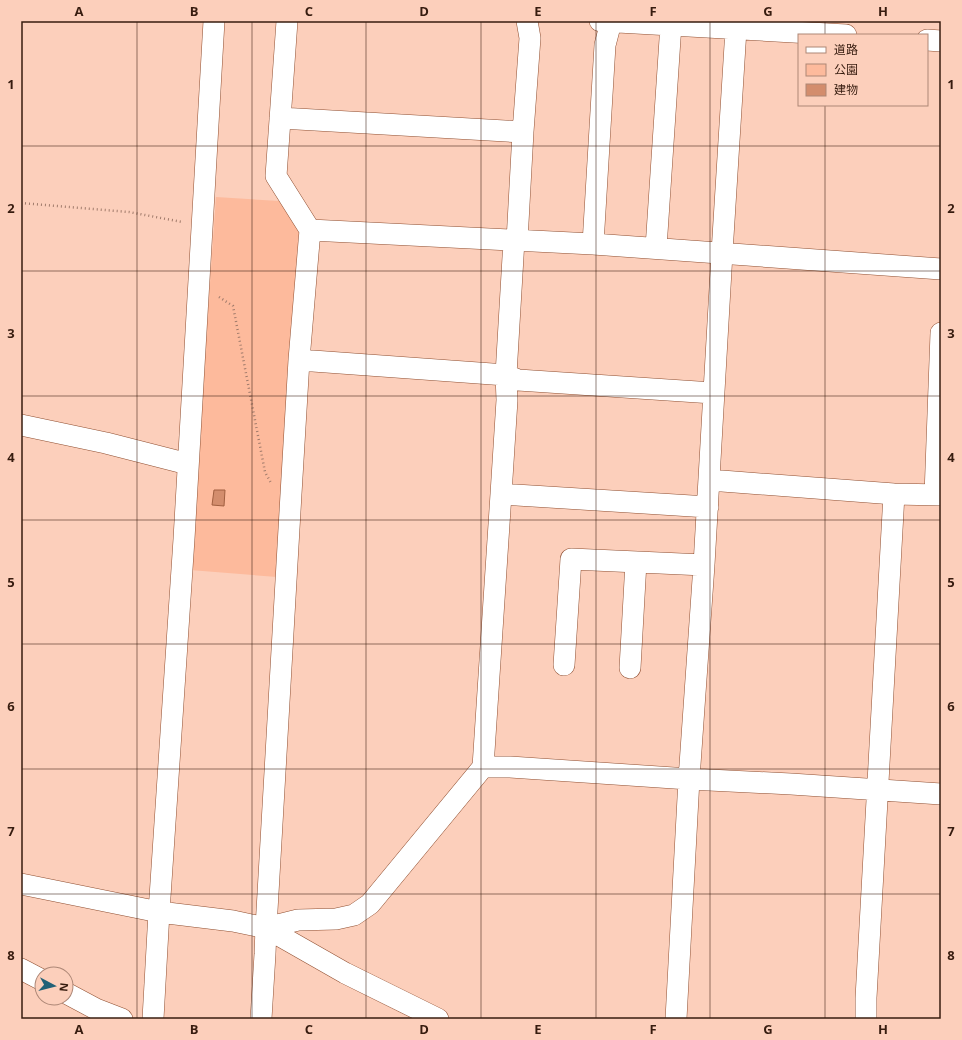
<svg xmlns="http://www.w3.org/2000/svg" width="962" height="1040" font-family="'Open Sans','Noto Sans JP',sans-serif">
<rect width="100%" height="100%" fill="#fccfbb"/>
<!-- green -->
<path fill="#fdba9c" d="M216 197 279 201 299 229 277 577 190 570Z"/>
<!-- building -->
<path fill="#d38d6d" stroke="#a15f40" d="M214 490H225L224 506 212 505Z"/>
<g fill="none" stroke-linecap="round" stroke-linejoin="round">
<defs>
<path id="minor" d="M600 21 846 35
M927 40 941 41
M280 118 523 132
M310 230 593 244 941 269
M517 241 523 132 530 38 527 21
M593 244 605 45 611 22
M656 248 671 24
M299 360 506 375 518 380 713 393
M21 425 106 443 188 464
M709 480 894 494 941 495
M501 494 708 507
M935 495 941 333
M564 665 571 559 704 565
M630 668 636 562
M483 767H510L689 779 791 784 941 794
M21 884 159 912 233 921 266 928 345 973 438 1019
M266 928 298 920 336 919 354 915 370 904 483 767 501 494 507 400 506 375 514 240
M21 969 42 980
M66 993 96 1009 122 1019
M153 1019 159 912 184 539 214 21
M261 1019 265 954 266 928 291 494 299 360 310 230 276 176 287 21
M676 1019 689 779 704 565 722 253 736 29
M866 1019V998L894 494"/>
</defs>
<!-- minor casing -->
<use href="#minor" stroke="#904f31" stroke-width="22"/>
<!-- path -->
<path stroke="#a07b6b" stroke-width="2.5" stroke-dasharray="1 3" stroke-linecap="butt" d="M21 203 129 212 182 222
M219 297 233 306 265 472 271 483"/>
<!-- minor -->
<use href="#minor" stroke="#fff" stroke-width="21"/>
</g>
<!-- grid -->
<path fill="none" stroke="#371c0f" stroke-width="1" stroke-opacity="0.55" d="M137 21V1019M252 21V1019M366 21V1019M481 21V1019M596 21V1019M710 21V1019M825 21V35M825 105V1019M21 146H941M21 271H941M21 396H941M21 520H941M21 644H941M21 769H941M21 894H941"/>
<!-- border -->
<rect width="962" height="1040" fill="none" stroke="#fccfbb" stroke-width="44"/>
<!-- legend -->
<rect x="798" y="34" width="130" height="72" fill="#fccfbb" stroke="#ad8776"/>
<rect x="806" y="47" width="20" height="6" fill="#ffffff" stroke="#ad8776"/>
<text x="834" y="54" font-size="12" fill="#371c0f">道路</text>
<rect x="806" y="64" width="20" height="12" fill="#fdba9c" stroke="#ad8776"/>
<text x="834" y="74" font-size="12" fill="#371c0f">公園</text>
<rect x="806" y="84" width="20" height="12" fill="#d38d6d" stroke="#ad8776"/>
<text x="834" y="94" font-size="12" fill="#371c0f">建物</text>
<!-- north arrow -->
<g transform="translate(54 986) rotate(97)"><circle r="19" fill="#fccfbb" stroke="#ad8776"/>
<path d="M0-3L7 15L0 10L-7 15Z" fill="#226177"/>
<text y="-6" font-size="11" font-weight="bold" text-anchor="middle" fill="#371c0f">N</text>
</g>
<rect x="22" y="22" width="918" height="996" fill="none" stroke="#371c0f" stroke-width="1.5"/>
<g font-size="13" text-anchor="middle" font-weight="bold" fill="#371c0f">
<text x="79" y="16">A</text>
<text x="194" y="16">B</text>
<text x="309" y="16">C</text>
<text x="424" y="16">D</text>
<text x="538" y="16">E</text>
<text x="653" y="16">F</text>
<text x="768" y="16">G</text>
<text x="883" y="16">H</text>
<text x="11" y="89">1</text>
<text x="951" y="89">1</text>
<text x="11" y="213">2</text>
<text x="951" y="213">2</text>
<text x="11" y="338">3</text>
<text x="951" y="338">3</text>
<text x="11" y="462">4</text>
<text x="951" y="462">4</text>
<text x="11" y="587">5</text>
<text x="951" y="587">5</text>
<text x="11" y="711">6</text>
<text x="951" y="711">6</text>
<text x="11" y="836">7</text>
<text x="951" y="836">7</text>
<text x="11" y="960">8</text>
<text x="951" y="960">8</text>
<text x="79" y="1034">A</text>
<text x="194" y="1034">B</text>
<text x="309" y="1034">C</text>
<text x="424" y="1034">D</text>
<text x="538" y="1034">E</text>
<text x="653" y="1034">F</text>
<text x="768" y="1034">G</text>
<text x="883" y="1034">H</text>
</g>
</svg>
